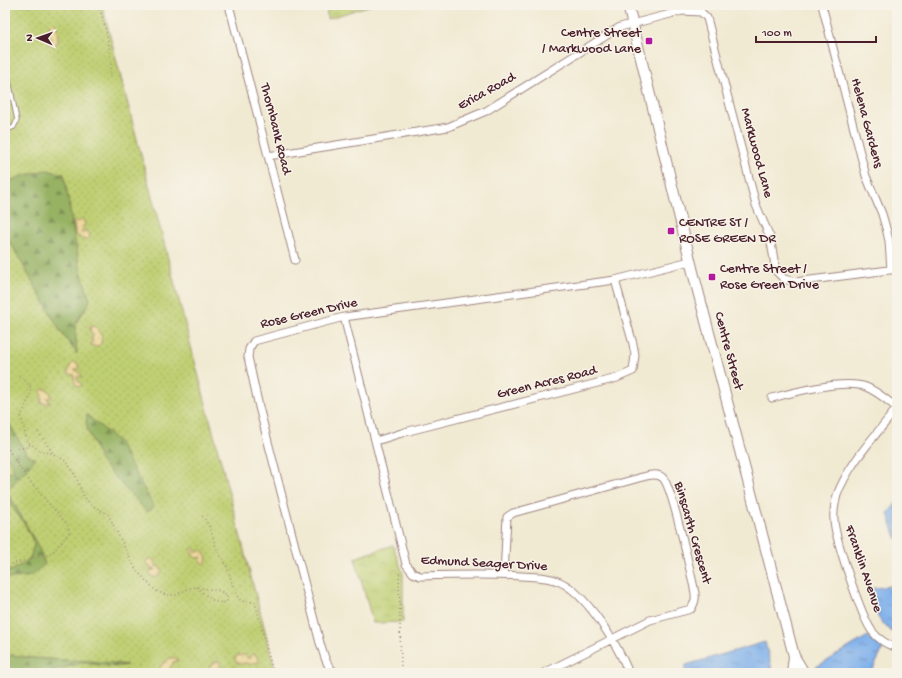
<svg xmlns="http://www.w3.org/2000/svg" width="902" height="678" font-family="'Gochi Hand',sans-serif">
<defs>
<pattern id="grass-dots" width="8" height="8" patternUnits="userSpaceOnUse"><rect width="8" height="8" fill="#bfcf72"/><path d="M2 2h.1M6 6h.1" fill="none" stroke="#a6b163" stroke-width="1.8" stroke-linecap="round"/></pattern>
<pattern id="forest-firs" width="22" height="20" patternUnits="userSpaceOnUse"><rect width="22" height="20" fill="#97b264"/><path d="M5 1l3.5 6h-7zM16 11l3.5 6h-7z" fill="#7d9053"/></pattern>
<pattern id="sand-dots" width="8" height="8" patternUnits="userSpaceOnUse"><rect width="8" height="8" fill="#eeda9e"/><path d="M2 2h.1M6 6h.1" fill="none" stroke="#cebb88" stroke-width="1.8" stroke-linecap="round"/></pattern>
<pattern id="park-crowns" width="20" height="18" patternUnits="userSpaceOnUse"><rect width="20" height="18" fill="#bfcf72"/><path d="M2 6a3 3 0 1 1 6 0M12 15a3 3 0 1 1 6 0" fill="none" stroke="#a6b163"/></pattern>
<pattern id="water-ripples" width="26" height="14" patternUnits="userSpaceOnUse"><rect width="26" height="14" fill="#7fb0eb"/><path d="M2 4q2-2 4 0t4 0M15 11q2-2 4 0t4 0" fill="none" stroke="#6a8fbf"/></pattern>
</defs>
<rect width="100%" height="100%" fill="#f7f3e8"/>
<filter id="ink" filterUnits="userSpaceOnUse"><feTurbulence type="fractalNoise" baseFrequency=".025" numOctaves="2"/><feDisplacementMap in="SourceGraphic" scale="8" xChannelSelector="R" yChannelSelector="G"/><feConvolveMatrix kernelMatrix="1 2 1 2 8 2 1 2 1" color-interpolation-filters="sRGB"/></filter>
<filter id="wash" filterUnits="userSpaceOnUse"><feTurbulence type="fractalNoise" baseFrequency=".012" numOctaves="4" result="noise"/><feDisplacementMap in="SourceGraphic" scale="16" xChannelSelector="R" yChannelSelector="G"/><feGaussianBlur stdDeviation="0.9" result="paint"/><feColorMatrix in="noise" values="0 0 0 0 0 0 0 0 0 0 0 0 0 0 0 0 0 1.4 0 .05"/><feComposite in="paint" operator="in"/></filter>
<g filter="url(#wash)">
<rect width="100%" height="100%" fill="#f1ead3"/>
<!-- grass -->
<path fill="url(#grass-dots)" stroke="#84774e" d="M5 5H102L276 673H5Z"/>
<!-- forest -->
<path fill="url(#forest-firs)" stroke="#706848" d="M46 170 64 174 79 264 90 301 75 325 77 354 61 332 5 233V184L19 177Z
M87 415 118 441 154 507 147 512 101 462 88 431 86 422Z
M5 416 26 453 35 459 7 491 39 548 45 564 31 576 5 579V570L11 571 30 559 34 544 26 526 5 498V472L14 471 5 451Z
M5 654C45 662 87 658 127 665L114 667 83 663 44 673H5Z"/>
<!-- sand -->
<path fill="url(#sand-dots)" stroke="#9c7c64" d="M54 22 57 27 58 41 54 46 48 44V41L52 39 47 32 50 29 49 25Z
M81 220H83L85 224 81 233 88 231 90 237 87 240 82 239 75 233 74 221 79 222Z
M91 326 96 327 102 337 101 343 97 347 91 345 93 336 90 329Z
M74 362 78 364 79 368 75 370 79 372 82 376 77 377V380L82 384 79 387 75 384 74 374 71 375 68 373 70 366Z
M43 389H46L51 393V398H47L50 403H40L42 399 41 392Z
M194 548 196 553 202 550 207 558 205 564 200 562 202 557 197 558 193 556 191 549Z
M150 558 155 561V566L160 567 162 573 156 578 149 574 150 571 156 569H151L148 565 147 560Z
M252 654 256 655 259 662 250 664 243 663 238 664 235 660 236 656 245 655 248 659Z
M170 658H176L178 661 173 662C172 668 167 673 161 672L160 666Z
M218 661 220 662 221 668 217 669V673H209L210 666Z"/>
<!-- park -->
<path fill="url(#park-crowns)" stroke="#84774e" d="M327 5H371L327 19Z
M393 545 403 574V622L373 623 355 558Z"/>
<!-- water -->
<path fill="url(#water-ripples)" stroke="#64688b" d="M897 502V540L888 514Z
M897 585V635H896C875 619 876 614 869 589Z
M868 636 883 649 871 673H817L816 667Z
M765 642 773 673H684L686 665Z"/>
</g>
<g filter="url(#ink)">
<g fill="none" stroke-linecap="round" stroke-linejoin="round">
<defs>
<path id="lane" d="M5 61 17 120 14 127 5 131"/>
<path id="street" d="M229 5 295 260
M822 5 866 176 882 214 886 228 889 241 891 270
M268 156 448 127 486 111 620 27 682 11 701 12 707 18 756 205 770 237 776 271 784 279 795 282 897 269
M344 317 406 564 413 573 420 576C454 575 487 574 521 576 533 577 548 576 560 582 587 594 618 646 629 673
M772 398C794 392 845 379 866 387 877 391 888 401 897 408
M897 408C876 435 849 463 837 495 835 503 833 511 834 519 834 536 862 618 872 631 877 638 888 646 897 647
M376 441 405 432 617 378 633 371 635 355 633 344 615 280
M504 575 507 517 513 513 639 478C646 476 657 472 663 478 672 487 690 570 694 588 696 597 696 601 691 609L650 620 544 673
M337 673C326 669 324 653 320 643L259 407 248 357 249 349 254 341 344 317 615 280 690 261"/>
<path id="secondary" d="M628 5 693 272 794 656 804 673
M792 673 794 656"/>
</defs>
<!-- lane casing -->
<use href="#lane" stroke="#9e847f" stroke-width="5.5"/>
<!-- street casing -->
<use href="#street" stroke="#9e847f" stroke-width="9"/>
<!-- secondary casing -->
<use href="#secondary" stroke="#9e847f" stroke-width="12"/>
<!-- path -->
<path stroke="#9e847f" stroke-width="1.5" stroke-dasharray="1 3" stroke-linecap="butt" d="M99 5C106 30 113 53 110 79
M19 375 30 386 31 390 30 396 21 416 27 441 31 444
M38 432 54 454
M5 442C20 475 47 500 69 527V533L54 551 47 555 5 566
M18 448H25L31 444 40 451 54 454 67 462 76 477 84 497 93 506 108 514 136 570 156 591 166 595H176L189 588 197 587 220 591 227 595V602C214 605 205 595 197 587
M202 516C211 525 212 536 216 547 220 555 225 562 228 570 232 581 233 591 241 601L255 602 273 673
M401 670 399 574 402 573"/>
<!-- lane -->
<use href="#lane" stroke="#fff" stroke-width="3.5"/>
<!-- street -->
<use href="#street" stroke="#fff" stroke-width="7"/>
<!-- secondary -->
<use href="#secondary" stroke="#fff" stroke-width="10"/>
</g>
</g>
<!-- markers -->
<g fill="#b5179e" stroke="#f7f3e8" stroke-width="1.5">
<rect x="645" y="37" width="8" height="8" rx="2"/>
<rect x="667" y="227" width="8" height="8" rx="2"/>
<rect x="708" y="273" width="8" height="8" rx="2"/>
</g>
<g text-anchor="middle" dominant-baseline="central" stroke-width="3" stroke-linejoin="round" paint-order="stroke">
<!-- poi labels -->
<g font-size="14" fill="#4a1f2b" stroke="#f7f3e8" text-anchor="start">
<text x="641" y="33" text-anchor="end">Centre Street<tspan x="641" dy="16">/ Markwood Lane</tspan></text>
<text x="679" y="223">CENTRE ST /<tspan x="679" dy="16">ROSE GREEN DR</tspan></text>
<text x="720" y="269">Centre Street /<tspan x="720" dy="16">Rose Green Drive</tspan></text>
</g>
<!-- street labels -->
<g font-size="14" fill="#4a1f2b" stroke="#f7f3e8">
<text transform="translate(487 92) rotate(-29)">Erica Road</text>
<text transform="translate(866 123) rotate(75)">Helena Gardens</text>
<text transform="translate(275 129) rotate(76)">Thornbank Road</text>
<text transform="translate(756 153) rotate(75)">Markwood Lane</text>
<text transform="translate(309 314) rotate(-13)">Rose Green Drive</text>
<text transform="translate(728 351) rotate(75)">Centre Street</text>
<text transform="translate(547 383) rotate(-14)">Green Acres Road</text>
<text transform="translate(692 533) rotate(74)">Binscarth Crescent</text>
<text transform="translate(484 564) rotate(3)">Edmund Seager Drive</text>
<text transform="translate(863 569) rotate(71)">Franklin Avenue</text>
</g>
</g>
<!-- margin -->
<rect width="902" height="678" fill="none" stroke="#f7f3e8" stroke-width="20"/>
<!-- north arrow -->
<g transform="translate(38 38) rotate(272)" stroke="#f7f3e8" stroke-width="3" paint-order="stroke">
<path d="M0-3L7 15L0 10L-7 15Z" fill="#4a1f2b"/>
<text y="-6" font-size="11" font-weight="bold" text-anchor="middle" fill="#4a1f2b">N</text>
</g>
<!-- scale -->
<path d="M756 36v6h120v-6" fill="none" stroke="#4a1f2b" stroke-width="2"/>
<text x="762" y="36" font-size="12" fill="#4a1f2b" stroke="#f7f3e8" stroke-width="3" paint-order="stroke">100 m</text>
</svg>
